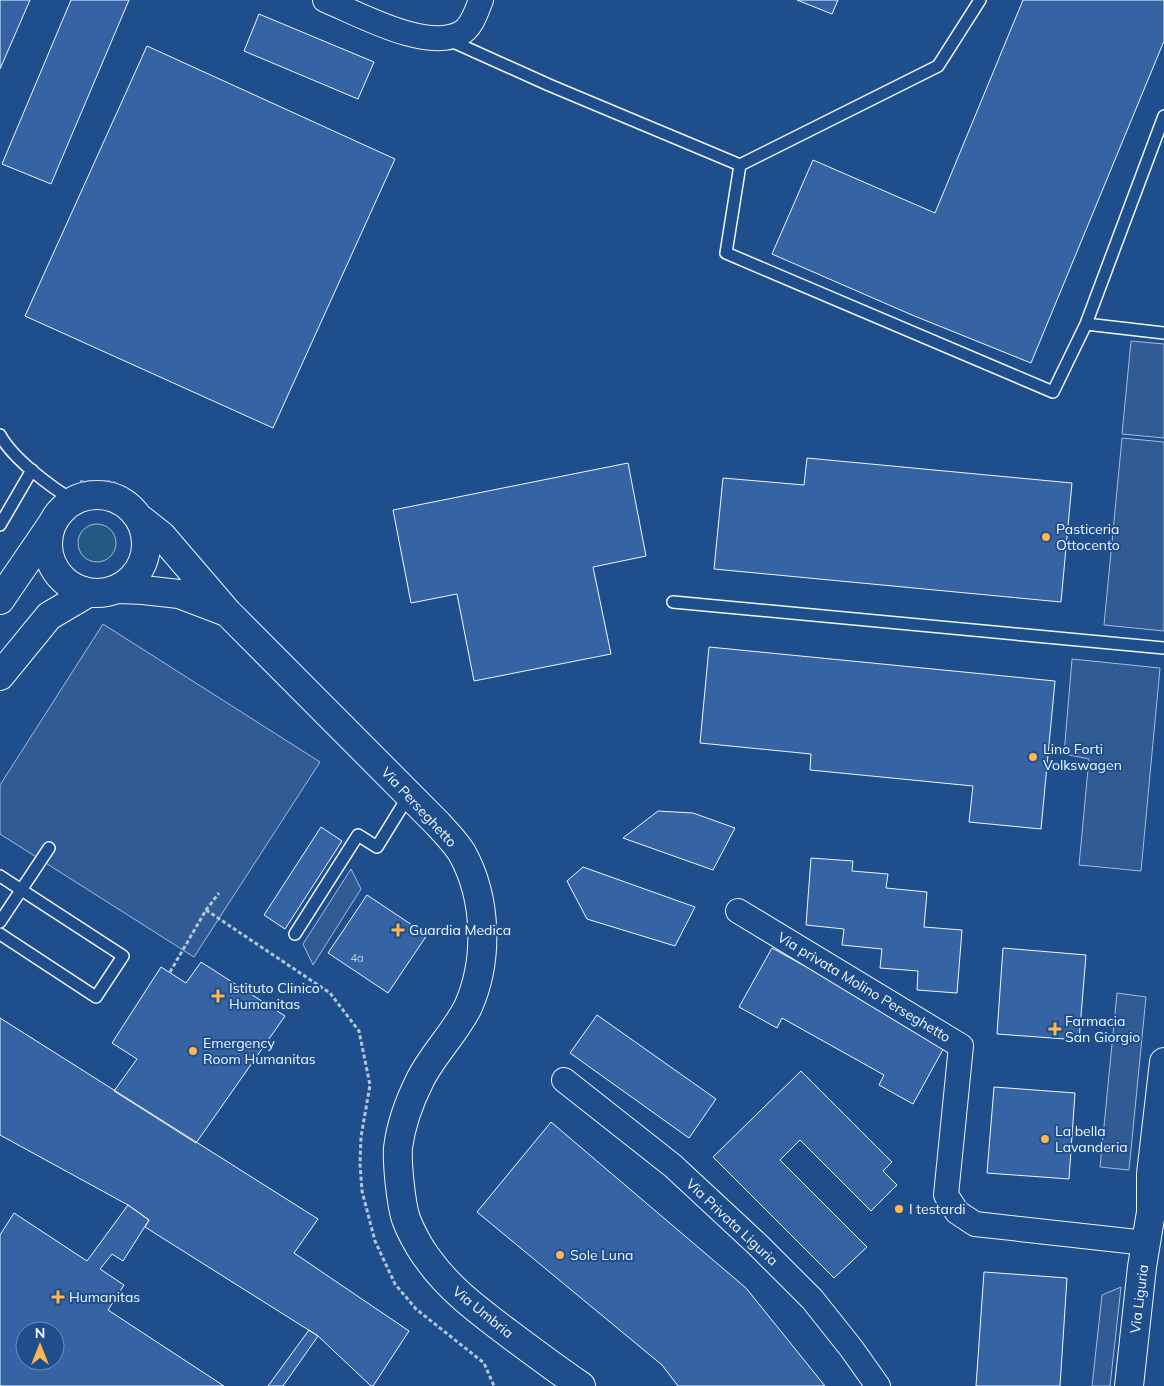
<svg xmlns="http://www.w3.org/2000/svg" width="1164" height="1386" font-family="Mulish,sans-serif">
<rect width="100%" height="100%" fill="#1f4e8c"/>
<!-- green -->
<path fill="#245a82" stroke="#a8bbd7" d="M78 543a19 19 0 1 1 38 0a19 19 0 1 1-38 0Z"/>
<!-- parking -->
<path fill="#305b95" stroke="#a8bbd7" d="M1131 341 1164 344V438L1122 434Z
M1122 438 1164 442V631L1104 625Z
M103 624 320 762 194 957 0 834V785Z
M1072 659 1160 668 1141 871 1079 865 1089 759 1064 754Z
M351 869 361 889 313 965 303 944Z
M1117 993 1146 997 1129 1170 1100 1167Z
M1121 1287 1110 1386H1092L1102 1295Z"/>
<!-- building -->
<path fill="#3563a3" stroke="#f2f6ff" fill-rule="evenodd" d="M0 0H30L0 69Z
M71 0H129L51 184 2 164Z
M797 0H838L832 14Z
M1023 0H1164V41L1031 363 912 315 772 254 813 160 935 213Z
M259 14 374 62 358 99 244 51Z
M147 46 395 159 273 428 25 316Z
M807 458 1072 483 1061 602 714 569 723 478 804 485Z
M628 463 646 556 593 567 611 654 474 681 457 594 411 603 393 510Z
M709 647 1055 681 1041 829 969 822 973 786 810 770 811 754 700 743Z
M658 811 693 813 735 828 713 870 623 838Z
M321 827 342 841 285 929 264 915Z
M811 858 853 861 852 871 888 874 886 888 927 892 924 927 962 930 957 993 917 990 918 971 880 968 882 949 842 945 844 929 806 925Z
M583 867 695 907 675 946 587 919 567 881Z
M367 895 427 935 388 993 328 953Z
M772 948 946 1044 913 1104 879 1085 884 1075 782 1018 777 1028 739 1007Z
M1003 948 1086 955 1079 1040 997 1034Z
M201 962 285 1016 196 1143 114 1091 137 1059 112 1043 161 967 186 983Z
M597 1015 716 1099 689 1138 570 1053Z
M0 1018 318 1219 294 1253 409 1331 373 1386H371L318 1336 145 1227 149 1220 128 1205 0 1135Z
M801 1071 892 1162 883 1171 897 1185 871 1211 800 1140 780 1160 867 1247 834 1278 713 1157Z
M994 1087 1075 1093 1069 1179 987 1173Z
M551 1122 746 1288 825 1386H678L662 1365 477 1212Z
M128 1205 149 1220 123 1261 112 1254 100 1269 124 1285 108 1310 224 1386H0V1235L14 1213 87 1261ZM25 1331H55V1361H25Z
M984 1272 1067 1278 1060 1386H976Z
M309 1330 318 1336 283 1386H268Z"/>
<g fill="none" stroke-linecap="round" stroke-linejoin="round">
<defs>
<path id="lane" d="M449 40 549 85 740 165 726 253 1053 392 1086 324 1164 333
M740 165 938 66 980 0
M1086 324 1164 116
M0 435C13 459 51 487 74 501
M0 525 32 470
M673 602 1164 648
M0 876 123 956 96 997 0 934
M0 922 49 848
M295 934 358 835 377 847 409 795"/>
<path id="street" d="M325 0C359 14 426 52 461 33 472 27 477 10 481 0
M738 911 961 1046 946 1195 957 1212 975 1224 1146 1243
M564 1080 673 1166 758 1245 812 1299 851 1348 878 1386"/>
<path id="secondary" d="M48 544a49 49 0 1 1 98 0a49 49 0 1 1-98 0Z
M138 517 162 536 228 613 438 824C446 833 456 843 462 853 487 898 489 960 468 1007 455 1033 433 1054 420 1080 410 1100 401 1124 398 1148 397 1164 401 1204 406 1219 410 1230 420 1249 428 1259 449 1289 479 1311 508 1333 532 1351 556 1369 581 1386
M119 589 143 590 179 594 226 612
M0 600 52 524
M0 676 49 616 88 593
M1129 1386 1142 1267 1151 1212V1174L1164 1062"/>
</defs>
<!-- lane casing -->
<use href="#lane" stroke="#f2f6ff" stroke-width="14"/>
<!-- street casing -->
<use href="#street" stroke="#f2f6ff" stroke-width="26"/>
<!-- secondary casing -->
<use href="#secondary" stroke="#f2f6ff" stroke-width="30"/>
<!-- path -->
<path stroke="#b3c4dc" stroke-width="3" stroke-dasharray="4 2.5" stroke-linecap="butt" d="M80 482H112L129 491
M206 910 330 993 359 1031 370 1085 361 1137 360 1164 362 1191 375 1241 395 1284 416 1309 484 1363 494 1386
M170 972 206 910 219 893"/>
<!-- lane -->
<use href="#lane" stroke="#1f4e8c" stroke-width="11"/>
<!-- street -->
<use href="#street" stroke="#1f4e8c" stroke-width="24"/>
<!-- secondary -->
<use href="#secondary" stroke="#1f4e8c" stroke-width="28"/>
</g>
<!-- markers -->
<g fill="#ffb74d" stroke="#1f4e8c" stroke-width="2">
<circle cx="1046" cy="537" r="5"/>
<circle cx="1033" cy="757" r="5"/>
<path d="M395.5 922.5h5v5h5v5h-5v5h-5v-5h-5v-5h5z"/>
<path d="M215.5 988.5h5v5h5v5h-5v5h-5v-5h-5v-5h5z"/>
<path d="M1052.5 1021.5h5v5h5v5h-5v5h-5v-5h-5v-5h5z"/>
<circle cx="193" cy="1051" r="5"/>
<circle cx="1045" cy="1139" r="5"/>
<circle cx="899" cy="1209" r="5"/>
<circle cx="560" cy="1255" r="5"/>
<path d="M55.5 1289.5h5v5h5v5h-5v5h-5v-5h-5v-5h5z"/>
</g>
<g text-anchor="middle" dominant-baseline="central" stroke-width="4" stroke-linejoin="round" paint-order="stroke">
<!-- number labels -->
<g font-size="11" fill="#c3d1e8">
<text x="357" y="958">4a</text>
</g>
<!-- poi labels -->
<g font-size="14" fill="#f2f6ff" stroke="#1f4e8c" text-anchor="start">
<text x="1056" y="529">Pasticeria<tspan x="1056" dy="16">Ottocento</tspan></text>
<text x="1043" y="749">Lino Forti<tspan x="1043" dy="16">Volkswagen</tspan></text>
<text x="409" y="930">Guardia Medica</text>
<text x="229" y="988">Istituto Clinico<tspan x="229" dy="16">Humanitas</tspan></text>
<text x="1065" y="1021">Farmacia<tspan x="1065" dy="16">San Giorgio</tspan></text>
<text x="203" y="1043">Emergency<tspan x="203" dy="16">Room Humanitas</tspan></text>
<text x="1055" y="1131">La bella<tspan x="1055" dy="16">Lavanderia</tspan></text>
<text x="909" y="1209">I testardi</text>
<text x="570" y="1255">Sole Luna</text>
<text x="69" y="1297">Humanitas</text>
</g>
<!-- street labels -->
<g font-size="14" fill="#f2f6ff" stroke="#1f4e8c">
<text transform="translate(419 807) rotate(47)">Via Perseghetto</text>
<text transform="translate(864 987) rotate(31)">Via privata Molino Perseghetto</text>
<text transform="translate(732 1222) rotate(43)">Via Privata Liguria</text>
<text transform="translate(1139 1299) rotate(-83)">Via Liguria</text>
<text transform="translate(483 1312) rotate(39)">Via Umbria</text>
</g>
</g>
<!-- north arrow -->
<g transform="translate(40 1346)"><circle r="24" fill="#1f4e8c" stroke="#7391ba"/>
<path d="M0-4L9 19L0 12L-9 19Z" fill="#ffb74d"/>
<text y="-8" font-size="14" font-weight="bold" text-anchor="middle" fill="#f2f6ff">N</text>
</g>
</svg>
